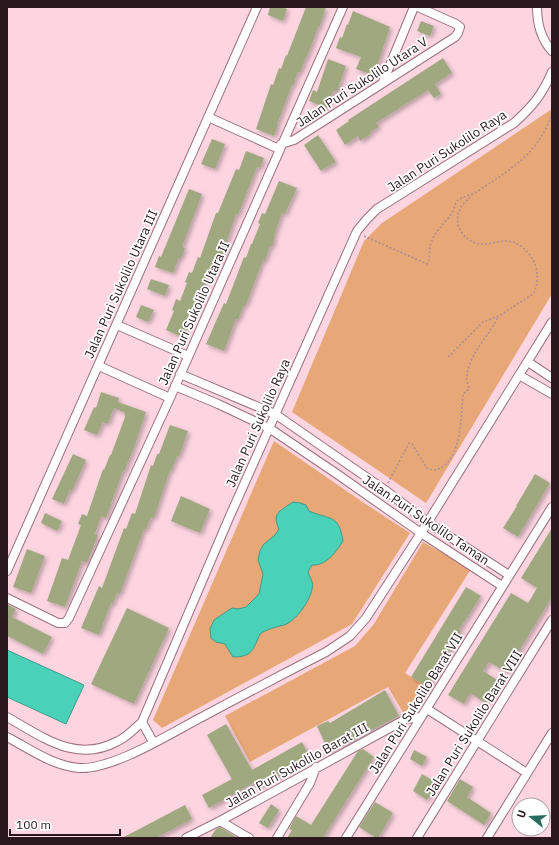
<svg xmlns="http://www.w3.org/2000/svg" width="559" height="845" font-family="'IBM Plex Sans',sans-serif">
<defs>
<filter id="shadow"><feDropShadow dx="2.5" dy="2.5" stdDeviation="2" flood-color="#0004"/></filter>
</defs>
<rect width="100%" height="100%" fill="#fdd5e1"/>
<!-- green -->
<path fill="#e7a776" d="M552 109V294L426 503 292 412 364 241 382 223Z
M274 441 364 503 410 533 352 624 162 728 153 720Z
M423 542 471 569 405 673 428 687 427 694 404 714 388 687 250 762 225 716 355 646 374 624Z"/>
<!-- water -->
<path fill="#4ad2b8" stroke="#409a8a" d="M293 502 300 503 306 505 309 511C330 520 339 514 343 541 336 552 326 566 312 565L308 572C310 578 314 582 312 589 310 601 295 622 284 625 276 627 267 629 260 634 253 650 252 657 233 657L225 644 216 642 211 638 210 629 214 620 232 608 238 609 246 607 259 594 263 574 258 560 260 551 263 545 275 535 279 529C271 512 281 511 293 502Z
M7 650 84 685 66 724 7 697Z"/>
<!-- building -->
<path fill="#9fa87f" filter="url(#shadow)" d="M270 7H283L287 9 283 21 268 15Z
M306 7H326L319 28 318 27 307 57H306L300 73 298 72 293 86 292 85 277 125H278L274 136 256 129 271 84 273 85 279 68 281 69 286 55 287 56Z
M353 11 390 27 374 75 356 69 361 57 336 48 340 37 342 38 347 24 348 25Z
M421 21 434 26 430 36 417 31Z
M443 58 452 73 435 84 441 94 434 98 428 90 376 123 379 127 370 132 371 134 360 141 358 136 345 145 336 130 349 121 348 120Z
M328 59 346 66 337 92 333 91 327 108 309 101 313 90 317 92Z
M318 135 336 162 321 171 304 145Z
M212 139 225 144 215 169 201 164Z
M246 151 264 158 260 168 257 167 238 215 236 214 220 261 218 260 212 274 209 273 201 294H203L199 305 195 303 182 337 166 330 174 311 172 310 176 299 180 301 187 283 185 282 189 272 192 273 198 257 200 258 216 213H218L236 169 239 170Z
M279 181 297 188 285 214 282 213 274 236H275L272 247 270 246 265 261 263 260 246 305H244L238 320 236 319 224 351 206 344 224 303 226 304 244 257 246 258 251 244H252L260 224 258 223 262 213 265 214Z
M189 189 202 194 182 247 185 248 181 258H179L173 273 155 267 159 256 161 257Z
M151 279 169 285 165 296 147 289Z
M141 305 154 310 148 322 136 317Z
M101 392 119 398 118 402 146 412 135 445 124 472 123 471 106 518 101 516 95 534 98 535 87 563 82 561 65 607 47 601 62 558 68 560 81 525 78 524 82 514 87 516 103 469 104 470 110 455H111L125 417V413L114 408 108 424 103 422 97 435 84 430 94 407 96 408Z
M170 425 188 431 179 457 177 456 171 471 170 470 154 518 151 517 146 530 144 529 120 594 117 593 113 604 111 603 99 635 81 628 99 586 102 588 124 528 126 529 132 513 135 514 151 465 153 466 157 454H159Z
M73 454 86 460 72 491 70 490 64 504 52 499Z
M535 474 550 483 518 537 503 528 517 506H516Z
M181 496 210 509 200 533 171 521Z
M45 513 62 521 57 531 41 523Z
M552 528V597L506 672 489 662 483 671 499 681 486 703 470 693 464 704 448 695 511 593 528 603 537 588 521 578Z
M27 549 45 556 31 593 13 587Z
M466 587 481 596 459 630 461 631 428 687 411 677Z
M7 604 16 609 12 617 52 637 43 654 7 636Z
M127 608 169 628 134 704 91 684Z
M385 690 399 716 373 729 375 728 346 744 329 752 317 726 328 721 330 723Z
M226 724 252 770 302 742 310 757 281 772 282 774 258 787 255 782 209 808 202 795 232 779 207 735Z
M363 749 374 757 323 838H287L292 830 289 829 296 816 311 825 358 751Z
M414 750 427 757 422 766 410 759Z
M422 774 437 783 427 800 413 791Z
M460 779 473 787 467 797 491 813 484 825 447 801Z
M375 802 393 813 378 838H376L359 827Z
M271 804 279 810 268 828 259 823Z
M185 805 192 819 156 838H122Z
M220 827 236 837 238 838H210L216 829Z"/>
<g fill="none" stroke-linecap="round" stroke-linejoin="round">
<defs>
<path id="minor" d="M537 7C537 23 541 39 552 51
M383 82 414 7
M208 117 279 149
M281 144 294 140 455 37 458 33 460 27 456 24 418 7
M117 325 188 356
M528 362 552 378
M99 366 170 398
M180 374 275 414 385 490 427 522 509 575
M519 375 552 394
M175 386 218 404 269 428 337 474 421 533 502 586
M7 571 257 7
M7 598 58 623H65L69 618 170 398 343 7
M427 709 527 773
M7 717C43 737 76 764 118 741 127 737 135 728 142 722L229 518 357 231 367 219 377 209 514 123C532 107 542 95 552 72
M142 722 153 742
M7 737C30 749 53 766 79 768 113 770 171 733 202 717 243 695 285 673 326 652L350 636 366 618 421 533 552 322
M220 821 249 838
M186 838 220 821 406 719 420 717
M277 838 310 783 316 767
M346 838 552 507
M417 838 552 620
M487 838 552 733"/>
</defs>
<!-- minor casing -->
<use href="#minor" stroke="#9c707e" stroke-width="10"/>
<!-- path -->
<path stroke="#ad8d97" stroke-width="1.5" stroke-dasharray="2 2" stroke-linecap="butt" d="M364 236 427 264C431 258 428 250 431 243 435 230 446 223 453 211 455 207 455 203 458 200 464 196 472 195 478 191 511 169 538 154 552 114
M448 357 483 322 499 316 533 294C538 286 538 276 536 267 532 255 521 242 507 241 498 241 489 245 480 244 464 242 452 224 460 209 462 204 468 200 472 195
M388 483 409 443 412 444 427 468C432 471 436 470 441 468 462 456 461 415 463 394L469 389C468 385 466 380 467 376 469 354 489 336 498 317"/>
<!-- minor -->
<use href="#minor" stroke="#fff" stroke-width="8"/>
</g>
<g text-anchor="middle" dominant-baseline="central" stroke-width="3.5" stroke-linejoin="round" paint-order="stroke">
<!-- street labels -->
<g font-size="13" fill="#2a181e" stroke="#fff">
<text transform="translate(362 82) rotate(-33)">Jalan Puri Sukolilo Utara V</text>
<text transform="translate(447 151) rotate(-33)">Jalan Puri Sukolilo Raya</text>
<text transform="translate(121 284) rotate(-66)">Jalan Puri Sukolilo Utara III</text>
<text transform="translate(194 313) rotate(-66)">Jalan Puri Sukolilo Utara II</text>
<text transform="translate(258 423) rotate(-66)">Jalan Puri Sukolilo Raya</text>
<text transform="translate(426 520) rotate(34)">Jalan Puri Sukolilo Taman</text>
<text transform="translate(416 703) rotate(-58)">Jalan Puri Sukolilo Barat VII</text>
<text transform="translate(474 723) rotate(-58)">Jalan Puri Sukolilo Barat VIII</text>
<text transform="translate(297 765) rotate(-29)">Jalan Puri Sukolilo Barat III</text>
</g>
</g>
<!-- border -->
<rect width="559" height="845" fill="none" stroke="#2a181e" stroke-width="16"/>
<!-- north arrow -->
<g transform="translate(531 817) rotate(288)"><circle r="19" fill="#ffffff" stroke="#aaa3a5"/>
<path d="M0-3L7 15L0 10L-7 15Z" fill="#286d5f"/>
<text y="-6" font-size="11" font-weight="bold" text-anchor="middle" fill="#2a181e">U</text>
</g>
<!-- scale -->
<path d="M10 829v6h110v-6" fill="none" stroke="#2a181e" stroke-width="2"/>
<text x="16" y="829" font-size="12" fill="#2a181e" stroke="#ffffff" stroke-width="3" paint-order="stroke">100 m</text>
</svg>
